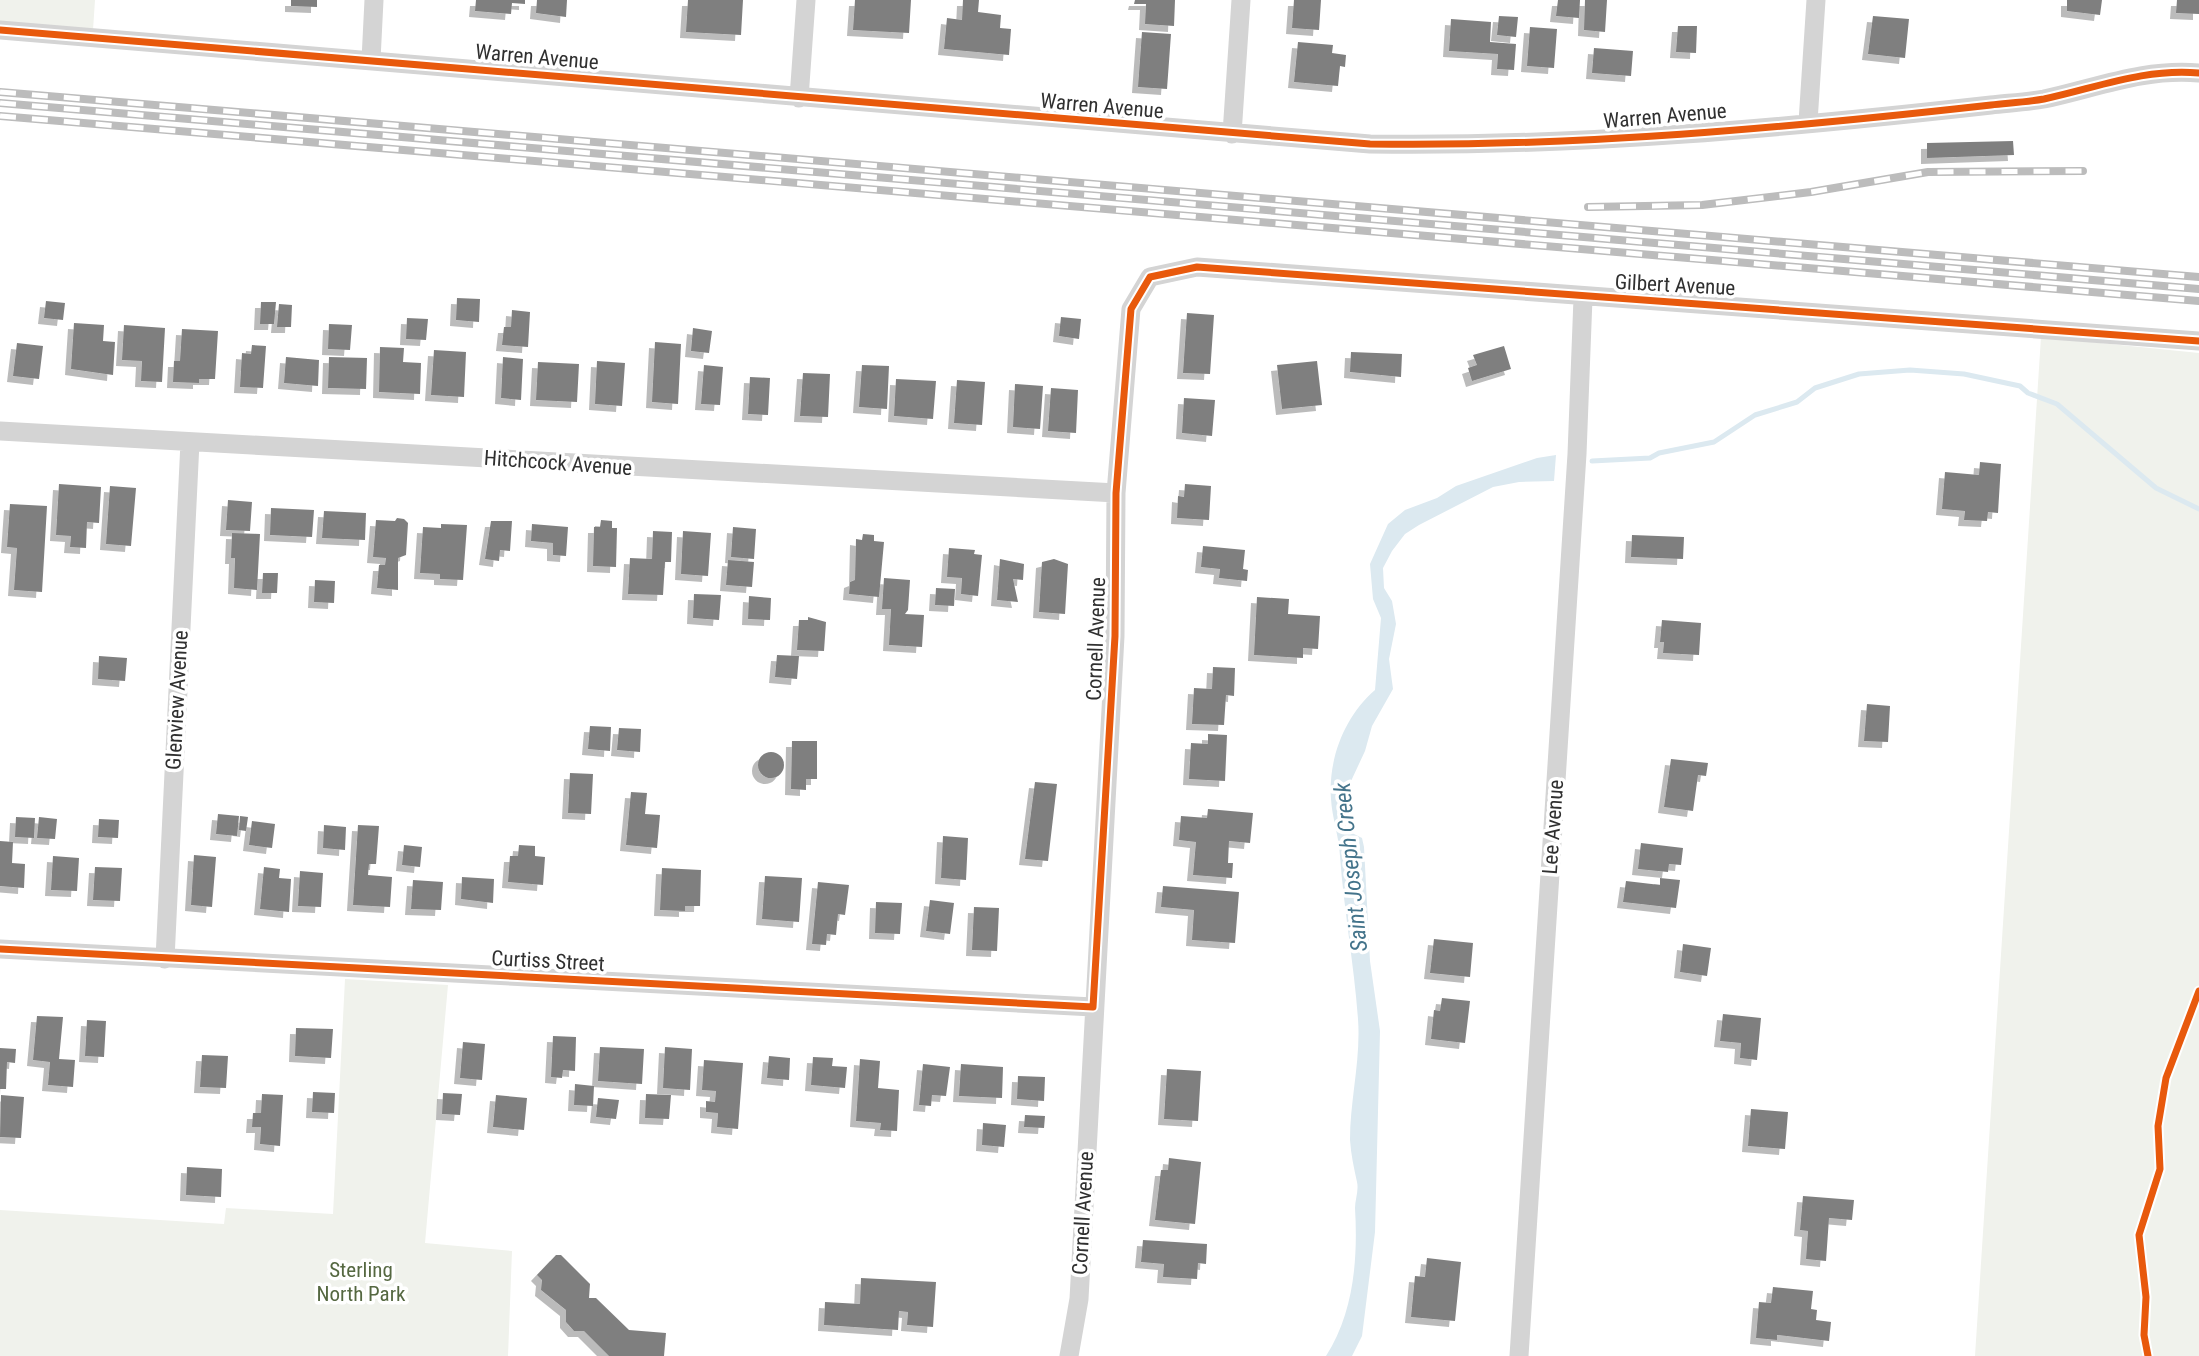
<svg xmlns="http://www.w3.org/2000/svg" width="2199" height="1356" font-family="'Roboto Condensed',sans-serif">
<defs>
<filter id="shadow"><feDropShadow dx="-6" dy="6" stdDeviation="0" flood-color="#0004"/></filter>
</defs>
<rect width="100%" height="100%" fill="#fff"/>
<!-- green -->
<path fill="#f0f2ec" d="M0 0H95L93 30 0 22Z
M2041 337 2199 353V1356H1975Z
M345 979 448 985 425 1243 512 1251 508 1356H0V1210L224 1224 226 1208 333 1214Z"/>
<!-- water -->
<path fill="#dce9f0" d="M1556 455 1554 481 1519 482 1493 487 1419 525 1405 534 1392 551 1383 568 1384 588 1392 601 1396 624 1389 659 1393 689 1372 726 1365 751 1345 794 1346 830 1362 838 1364 847 1370 961 1380 1031 1375 1232 1362 1336 1352 1356H1326C1354 1313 1358 1258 1355 1208 1355 1200 1359 1190 1357 1182 1354 1168 1351 1155 1350 1140 1350 1100 1361 1059 1358 1019 1354 964 1344 911 1340 856 1339 836 1332 818 1331 799 1328 758 1345 716 1375 690L1381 618 1373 599 1370 564 1388 524 1405 510 1437 498 1456 486 1537 458Z"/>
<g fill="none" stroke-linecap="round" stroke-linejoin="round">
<!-- stream -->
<path stroke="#dce9f0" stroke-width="5" d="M1592 461 1650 458 1659 453 1714 442 1755 415 1797 402 1815 388 1859 374 1910 370 1964 374 2020 386 2028 393 2057 404 2156 488 2199 509"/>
</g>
<!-- building -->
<path fill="#7f7f7f" filter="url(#shadow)" d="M291 0H317V7L291 6Z
M476 0H525V4L512 3 511 14 475 11Z
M537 0H567L566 17 536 13Z
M688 0H743L741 35 686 32Z
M855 0H911L909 33 853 30Z
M963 0H979L978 12 1001 15 1000 28 1011 29 1009 55 944 49 947 18 962 20Z
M1135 0H1175L1174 26 1145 24 1146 4H1134Z
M1294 0H1321L1319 30 1292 28Z
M1558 0H1580L1579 18 1556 16Z
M1585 0H1607L1605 32 1584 30Z
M2067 0H2102L2100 15 2067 11Z
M2177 0H2199V14L2176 13Z
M1499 16 1518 17 1516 37 1497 35Z
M1873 16 1909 19 1905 58 1868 54Z
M1451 19 1491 22 1490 42 1516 44 1514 70 1497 69 1498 54 1449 51Z
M1678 26H1697L1696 53 1676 52Z
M1530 27 1557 29 1554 68 1527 66Z
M1142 32 1171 34 1167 89 1138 87Z
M1298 42 1333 45 1332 53 1346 55 1345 67 1340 66 1338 86 1294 82Z
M1594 48 1633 51 1631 76 1592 73Z
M2013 141 2014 155 1927 158V143Z
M457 298 480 299 479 322 456 320Z
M46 301 65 303 63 320 44 318Z
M261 302H276L274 324H260Z
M279 304 292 305 291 327H277Z
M512 310 530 312 528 347 502 345 504 327H511Z
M1187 313 1214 315 1210 374 1183 373Z
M1061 317 1081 319 1079 339 1059 336Z
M407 318 428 319 426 340 406 339Z
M74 323 104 325 103 341 115 342 113 375 71 369Z
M329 324 352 325 350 350 328 349Z
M124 325 165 328 162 382 141 381 142 361 122 360Z
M693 328 712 331 709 353 691 351Z
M182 329 218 331 215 379H199V383L173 382 174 361H180Z
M655 342 681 344 678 404 652 402Z
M17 343 43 346 39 379 13 376Z
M252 345 266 346 263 388 240 387 242 353 251 354Z
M1504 346 1511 369 1472 381 1468 368 1477 365 1473 355Z
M380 347 404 348 403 362 421 363 420 394 379 392Z
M434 350 466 352 464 397 431 395Z
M1351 352 1402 354 1401 377 1350 372Z
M286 357 319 360 318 386 284 383Z
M329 357 367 358 366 389 328 388Z
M503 357 523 359 521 400 501 398Z
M597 361 625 363 622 406 595 404Z
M1317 361 1322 405 1282 409 1277 365Z
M538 362 579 364 577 402 536 400Z
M704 365 723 367 720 405 701 404Z
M862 365 889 366 887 409 859 407Z
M803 373 830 374 828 417 800 416Z
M750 377 770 378 768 415 748 414Z
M896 379 936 381 933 419 894 416Z
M957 380 985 382 982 425 954 423Z
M1015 384 1043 386 1040 429 1013 427Z
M1051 388 1078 390 1076 433 1048 431Z
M1184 398 1215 400 1212 436 1182 433Z
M1980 462 2001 464 1998 513 1988 512 1987 521 1964 520 1965 511 1942 509 1945 472 1979 475Z
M59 484 101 487 99 523 87 522 86 548 70 547 71 536 56 535Z
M1185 484 1211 486 1209 520 1177 518 1178 496 1184 497Z
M110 486 136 488 131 546 106 544Z
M228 500 252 502 250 531 226 530Z
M10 504 47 506 42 592 14 590 17 548 7 547Z
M271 508 314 510 312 537 270 535Z
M324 511 366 513 365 540 322 538Z
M397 518 404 519 408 523 406 555 398 558V590L377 588 379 565H385L386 558 373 557 376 520 395 521Z
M601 520 612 521V528H617L616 567 593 566 594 527H600Z
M491 521H512L510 551 500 550 499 561 485 559Z
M441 524 467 525 463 580 440 579V574L420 573 423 527 441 528Z
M532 524 568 527 566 556 553 555V543L531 541Z
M733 527 756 529 754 559 731 557Z
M653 531 672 532 671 562H665L663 595 628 594 630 558 652 559Z
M683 531 711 533 708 576 681 574Z
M232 533 260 534 257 590 234 588 235 558H231Z
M863 534 874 535V541L884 542 879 597 849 594 850 582 855 580 856 539 862 540Z
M1632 535 1684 537 1683 559 1631 557Z
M1203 546 1245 550 1243 569 1248 570 1247 581 1219 578 1220 569 1201 567Z
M949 548 975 550 974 554 982 555 978 596 961 594 962 578 947 577Z
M1000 559 1024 564 1023 580 1013 579 1018 602 997 600Z
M1054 559 1068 564 1065 614 1039 612 1042 562Z
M728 560 754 562 752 587 726 585Z
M263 573H278L277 593H262Z
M884 578 910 580 908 610 905 614 924 615 922 647 889 645 891 609H882Z
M315 580 335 581 334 603 314 602Z
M936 588 955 589 954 606 935 605Z
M694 594 721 595 719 620 693 618Z
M749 596 771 598 770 620 748 619Z
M1257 597 1289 599 1288 614 1320 616 1318 649 1303 648V658L1254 655Z
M808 617 826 622 824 651 797 650 799 620H808Z
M1662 620 1701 623 1699 655 1663 653 1664 642H1660Z
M777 655 799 656 797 679 775 677Z
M99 656 127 658 125 681 98 679Z
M1213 667 1235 668 1234 696 1226 695 1224 725 1192 724 1194 688 1212 689Z
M1867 704 1890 706 1888 742 1864 741Z
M590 726 611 727 610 751 588 749Z
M619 728 641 729 640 752 617 750Z
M1208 734 1227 735 1225 781 1189 779 1191 743 1208 744Z
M792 741H817V779H806V790L791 789Z
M758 765a13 13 0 1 1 26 0a13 13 0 1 1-26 0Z
M1671 759 1708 763 1706 776 1698 775 1693 811 1664 807Z
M570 773 593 774 591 814 568 813Z
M1035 782 1057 784 1048 861 1025 859Z
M631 792 647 793 645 814 660 815 657 848 626 845Z
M1208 809 1253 813 1250 843 1229 841 1228 863H1233L1232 878 1193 875 1196 842 1179 840 1181 816 1207 818Z
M218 814 239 816 237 836 216 834Z
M240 816 248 817 246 831 239 830Z
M16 817 35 818 34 838 15 837Z
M39 817 57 819 55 839 37 838Z
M99 819 119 820 118 838 98 837Z
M252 821 275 824 272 848 249 845Z
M324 825 346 827 345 850 323 848Z
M358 825 379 826 376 864H369L368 875 392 877 390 907 353 905Z
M943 836 968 838 966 880 941 878Z
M0 841 13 842 12 863 25 864 24 888 0 886Z
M1641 843 1683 848 1681 865 1669 864 1668 872 1638 869Z
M404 845 422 847 420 867 402 865Z
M519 845 535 846V856L545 857 543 885 508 882 510 856H518Z
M194 855 216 857 212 907 191 905Z
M53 856 79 858 77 891 51 890Z
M95 867 122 868 120 901 93 900Z
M264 867 280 869 279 878 291 879 289 912 260 909Z
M662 868 701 870 700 906H685V911L660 910Z
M300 871 323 873 321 907 298 906Z
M765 876 802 878 799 922 762 919Z
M462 877 494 879 493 903 461 899Z
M1660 878 1680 880 1676 908 1623 902 1626 881 1660 885Z
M413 880 443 882 441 910 411 909Z
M818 882 849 885 845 915 838 914 836 935 827 934 826 945 812 944Z
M1163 886 1239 892 1235 943 1192 940 1194 910 1161 907Z
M930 900 954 903 950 934 926 931Z
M876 902 902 903 900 934 875 933Z
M974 907 999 908 997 951 972 950Z
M1434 939 1473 943 1470 977 1430 973Z
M1683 944 1711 948 1707 976 1680 972Z
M1442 998 1470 1001 1465 1043 1431 1039 1434 1010 1440 1011Z
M1723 1014 1761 1018 1757 1060 1740 1058 1741 1043 1720 1041Z
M37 1016 63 1017 59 1059 75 1060 73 1087 48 1085 50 1062 33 1060Z
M87 1020 106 1021 104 1057 85 1056Z
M296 1028 333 1029 331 1058 295 1056Z
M553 1036 576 1037 575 1071 563 1070 562 1078 551 1077Z
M463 1042 485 1044 482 1080 460 1078Z
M600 1047 644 1049 642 1084 598 1081Z
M665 1047 692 1049 690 1090 663 1088Z
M0 1048 16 1049 15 1063 7 1062 6 1089H0Z
M202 1055 228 1056 226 1088 200 1087Z
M769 1056 790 1058 789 1080 767 1078Z
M813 1057 833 1058 832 1066 847 1067 845 1088 811 1085Z
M860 1059 880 1061 878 1088 899 1090 897 1131 880 1130 881 1123 856 1121Z
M704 1060 743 1063 738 1129 717 1127 718 1113 706 1112V1101L715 1102 716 1091 702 1090Z
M923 1064 950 1067 946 1096 932 1095 931 1106 919 1105Z
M961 1064 1003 1067 1002 1098 959 1096Z
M1167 1069 1201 1071 1198 1121 1164 1119Z
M1018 1076 1045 1077 1044 1101 1017 1099Z
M575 1084 594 1086 593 1106 574 1105Z
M313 1092 335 1093 334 1113 312 1112Z
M443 1093 462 1094 460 1115 442 1114Z
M262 1094 283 1095 280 1146 260 1144 261 1127H252L253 1113H261Z
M646 1094 671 1095 669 1119 645 1118Z
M1 1095 24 1097 21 1138 0 1137Z
M496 1095 527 1098 524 1130 493 1127Z
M598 1098 619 1100 616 1119 596 1117Z
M1751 1109 1788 1112 1785 1149 1748 1146Z
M1025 1115 1045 1116 1044 1128 1024 1127Z
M983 1123 1006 1125 1004 1147 982 1145Z
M1169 1158 1201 1162 1195 1224 1155 1220 1161 1170H1168Z
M187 1167 222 1169 221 1197 186 1195Z
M1803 1196 1854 1200 1852 1220 1829 1218 1826 1261 1806 1259 1808 1231 1800 1230Z
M1143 1240 1207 1244 1206 1264 1198 1263 1197 1279 1163 1277 1164 1264 1141 1262Z
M556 1255H561L590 1284 589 1298H596L629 1330 666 1333 664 1356H609L584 1331H574L566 1322V1310L541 1290 542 1280 537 1275Z
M1427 1258 1461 1262 1455 1321 1411 1317 1415 1276 1425 1277Z
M861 1278 936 1282 933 1327 907 1325 908 1312 899 1311 898 1330 824 1325 825 1302 860 1304Z
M1773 1287 1813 1291 1811 1309 1817 1310 1816 1320 1831 1322 1829 1341 1777 1335V1340L1756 1338 1759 1302 1771 1303Z"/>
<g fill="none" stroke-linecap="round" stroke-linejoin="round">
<!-- street -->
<path stroke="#d4d4d4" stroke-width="19" d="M0 30 1370 144C1577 147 1785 128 1991 105 2009 103 2027 102 2044 99 2096 88 2144 68 2199 73
M371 60 374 0
M799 98 806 0
M1808 122 1816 0
M1232 134 1241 0
M0 431 1116 493
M0 949 1093 1007
M165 959 190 442
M1069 1356 1079 1299 1115 636 1116 493 1131 309 1150 277 1197 267C1531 294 1865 314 2199 341
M1519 1356 1577 454 1583 298"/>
<defs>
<path id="rail" d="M0 92 2199 277
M0 103 2199 289
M0 116 2199 301
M1588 207 1702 205 1811 192 1928 172 2083 171"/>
</defs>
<!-- rail casing -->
<use href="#rail" stroke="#bcbcbc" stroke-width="8"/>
<!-- rail -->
<use href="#rail" stroke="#fff" stroke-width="5" stroke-dasharray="16" stroke-linecap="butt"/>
<defs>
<path id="cycleway" d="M0 30 1370 144C1577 147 1785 128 1991 105 2009 103 2027 102 2044 99 2096 88 2144 68 2199 73
M0 949 1093 1007 1115 636 1116 493 1131 309 1150 277 1197 267C1531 294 1865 314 2199 341
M2148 1356 2144 1335 2146 1297 2139 1235 2160 1169 2158 1126 2166 1078 2199 991"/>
</defs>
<!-- cycleway casing -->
<use href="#cycleway" stroke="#fff" stroke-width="11"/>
<!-- cycleway -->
<use href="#cycleway" stroke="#e8590c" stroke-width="7"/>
</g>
<g text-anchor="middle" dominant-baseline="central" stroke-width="7" stroke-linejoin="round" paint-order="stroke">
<!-- street labels -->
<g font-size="21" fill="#303030" stroke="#fff">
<text transform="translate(537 57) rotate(5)">Warren Avenue</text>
<text transform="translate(1102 106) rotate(5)">Warren Avenue</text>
<text transform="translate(1665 116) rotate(-5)">Warren Avenue</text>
<text transform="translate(1675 285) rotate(3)">Gilbert Avenue</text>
<text transform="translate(558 463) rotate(4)">Hitchcock Avenue</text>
<text transform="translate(1096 639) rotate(-88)">Cornell Avenue</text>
<text transform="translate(177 700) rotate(-87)">Glenview Avenue</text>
<text transform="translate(1553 827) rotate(-86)">Lee Avenue</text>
<text transform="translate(548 961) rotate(3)">Curtiss Street</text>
<text transform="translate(1083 1213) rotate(-87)">Cornell Avenue</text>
</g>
<!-- park labels -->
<g font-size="21" fill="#556841" stroke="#fff">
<text x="361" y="1270">Sterling<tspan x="361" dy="24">North Park</tspan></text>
</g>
<!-- water labels -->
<g font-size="23" font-style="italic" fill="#44748b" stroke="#fff">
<text transform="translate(1351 867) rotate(-96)">Saint Joseph Creek</text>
</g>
</g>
</svg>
